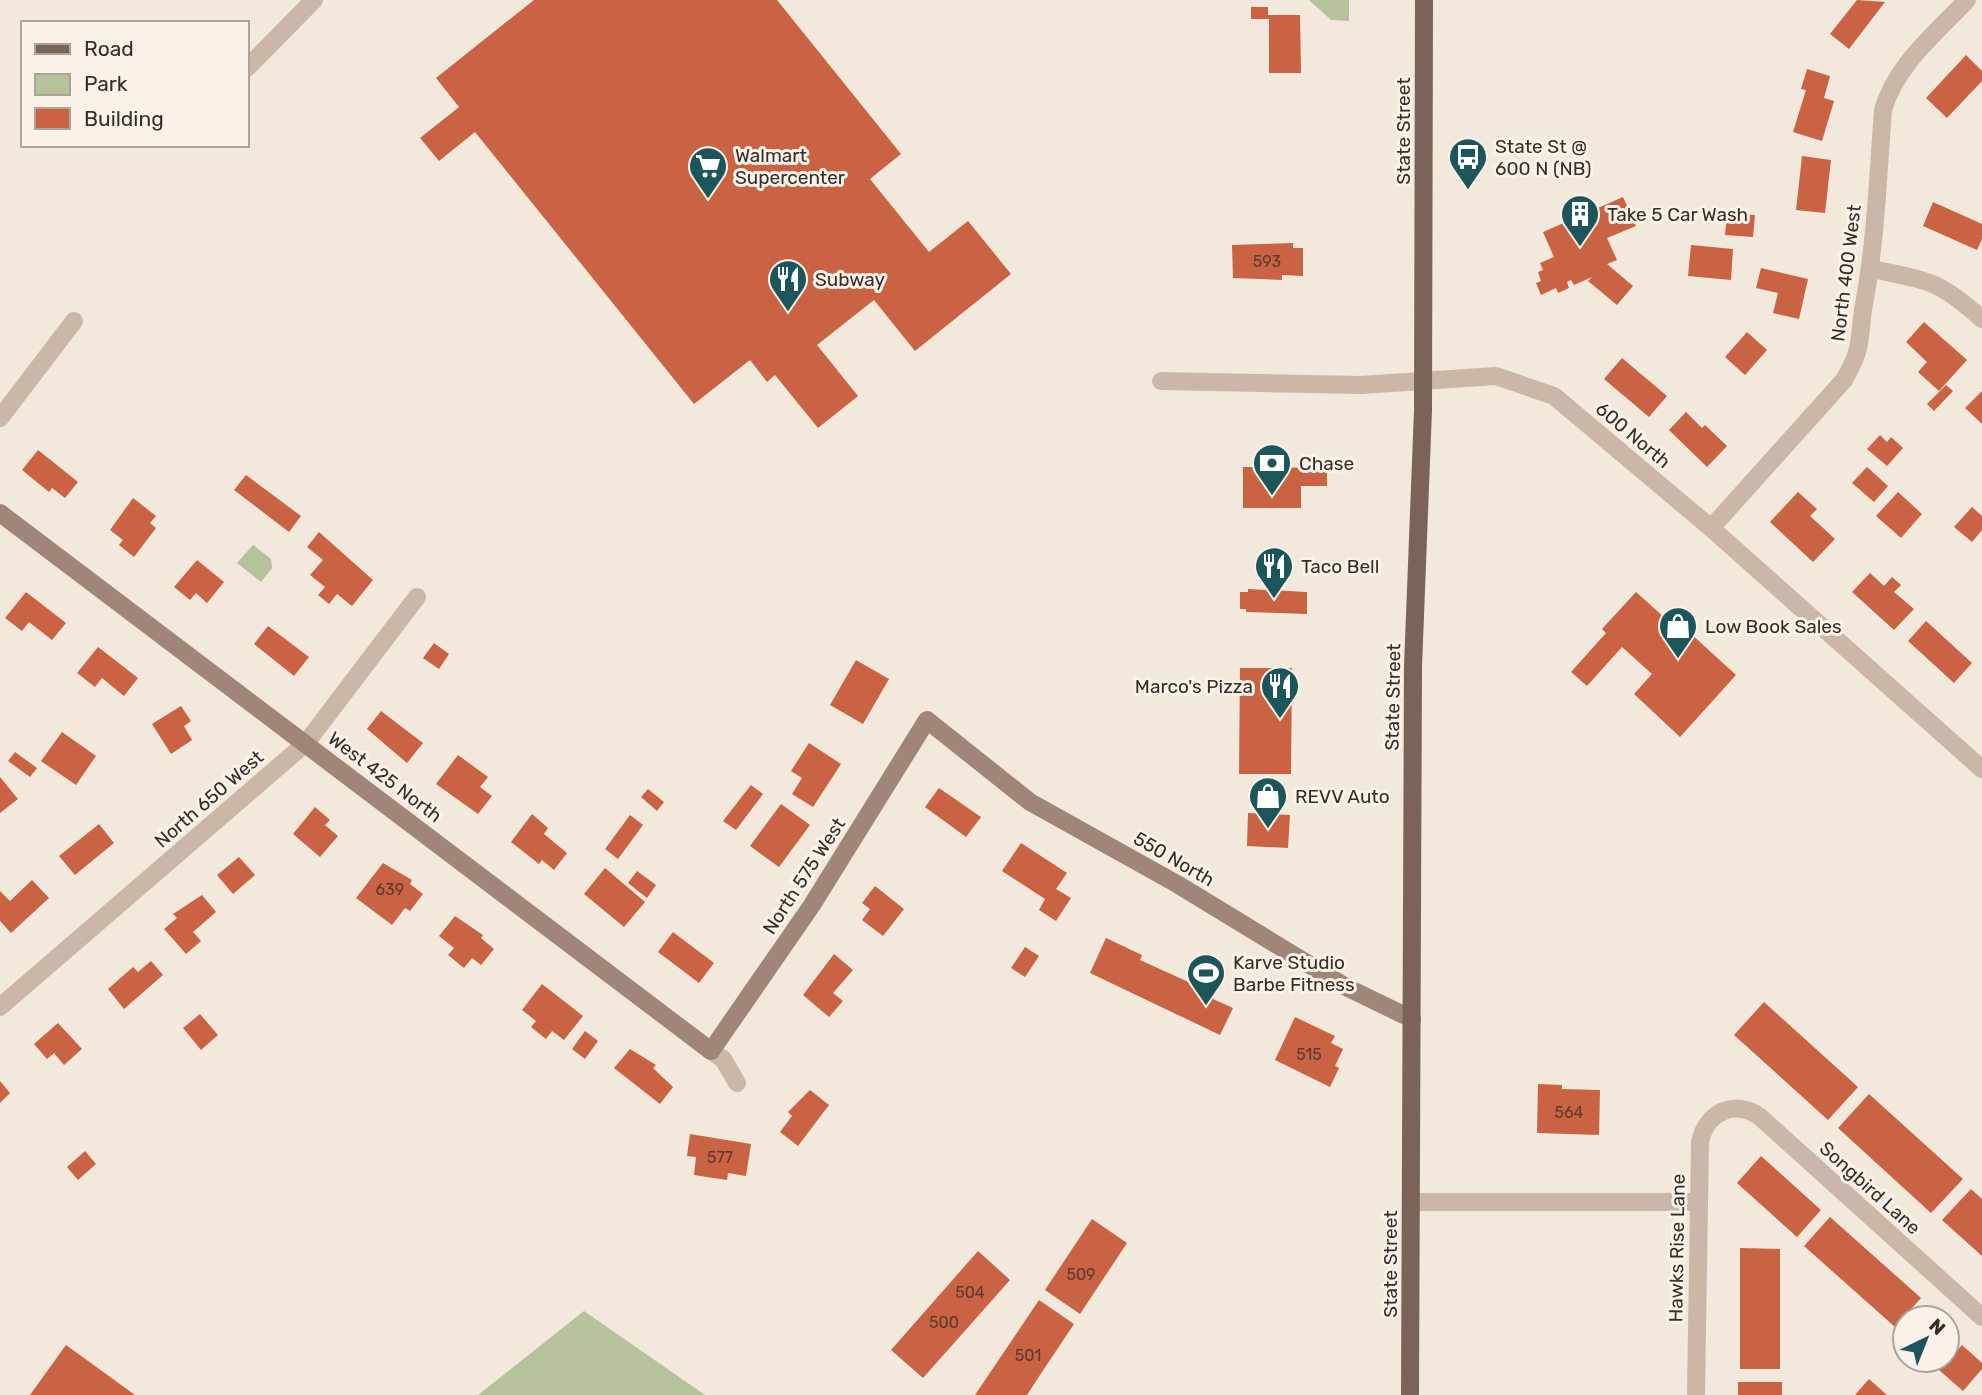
<svg xmlns="http://www.w3.org/2000/svg" width="1982" height="1395" font-family="Rubik,sans-serif">
<rect width="100%" height="100%" fill="#f3e8dc"/>
<!-- green -->
<path fill="#b5c29b" d="M1309 0H1349V21L1331 20Z
M253 545 271 559 272 568 261 582 237 563Z
M584 1311 705 1395H478Z"/>
<!-- building -->
<path fill="#c96343" d="M534 0H777L901 154 870 179 929 252 968 221 1011 274 915 351 874 300 817 345 858 396 818 428 775 375 767 382 750 360 694 404 475 132 439 161 420 138 459 107 436 78Z
M1857 0 1885 2 1849 49 1830 34Z
M1251 7H1268V15H1300L1301 73H1269V19H1251Z
M1966 55 1982 71V81L1947 118 1926 98Z
M1807 69 1830 76 1824 98 1834 101 1822 141 1793 132 1806 90 1801 89Z
M1802 156 1831 160 1825 213 1796 210Z
M1623 197 1636 226 1607 238 1617 260 1607 264 1633 286 1617 305 1588 281 1592 277 1574 285 1571 280 1567 282 1569 288 1558 293 1556 288 1541 295 1536 283 1541 281 1538 272 1543 270 1540 263 1554 257 1543 232Z
M1933 202 1982 224V239L1977 250 1923 226Z
M1727 213 1755 215 1753 237 1725 235Z
M1293 243V248H1303V276L1282 275V280L1233 278 1232 245Z
M1691 245 1733 249 1731 280 1688 276Z
M1761 268 1808 279 1799 319 1773 313 1778 293 1756 288Z
M1924 322 1967 360 1939 391 1918 372 1927 362 1906 342Z
M1747 332 1767 350 1745 375 1725 357Z
M1622 358 1667 396 1649 417 1604 379Z
M1946 385 1953 391 1934 411 1927 404Z
M1982 391V424L1965 408Z
M1686 412 1702 428 1705 425 1727 446 1707 467 1669 430Z
M1880 435 1887 442 1891 437 1903 448 1887 466 1867 449Z
M38 450 78 482 65 498 52 488 49 492 22 470Z
M1243 467 1327 468V486H1301V508H1243Z
M1867 467 1888 486 1874 502 1852 483Z
M246 475 301 516 289 532 234 490Z
M1798 492 1817 509 1810 516 1835 539 1813 562 1770 522Z
M1898 492 1922 514 1901 538 1876 516Z
M133 498 156 516 150 523 156 528 134 557 119 545 123 540 110 530Z
M1972 507 1982 516V530L1972 542 1954 527Z
M319 532 373 580 352 606 337 594 329 604 318 595 325 587 310 575 323 560 307 547Z
M197 560 224 582 207 603 196 593 190 600 174 587Z
M1870 573 1884 586 1892 577 1901 585 1894 592 1914 609 1894 630 1852 592Z
M1248 589 1307 592V614L1246 612V609H1240V592H1248Z
M26 592 66 623 52 640 29 622 22 631 5 618Z
M1636 592 1685 636 1689 632 1736 675 1680 737 1634 694 1652 674 1622 647 1587 686 1571 672 1606 633 1602 629Z
M1926 621 1972 663 1954 683 1908 641Z
M268 626 309 657 294 676 254 644Z
M434 643 449 654 439 669 423 658Z
M98 647 138 678 124 696 102 678 95 687 77 673Z
M856 660 889 679 863 724 830 705Z
M1240 668H1292L1291 774H1239Z
M181 706 191 721 184 726 192 740 171 754 152 724Z
M381 711 423 743 407 763 367 729Z
M62 732 96 756 76 785 41 761Z
M809 743 841 764 813 807 792 794 802 778 791 771Z
M15 752 37 768 30 777 8 761Z
M458 755 488 777 480 787 492 796 478 814 436 784Z
M0 777 18 799 0 813Z
M751 785 763 794 736 830 723 821Z
M939 788 981 817 966 837 925 807Z
M648 789 664 802 657 811 641 797Z
M781 804 810 825 779 867 750 846Z
M315 807 330 820 325 825 338 836 320 857 293 834Z
M1248 813 1290 815 1288 848 1247 846Z
M532 814 548 828 544 834 567 853 554 870 542 860 539 864 511 842Z
M630 815 643 825 618 859 605 849Z
M99 824 114 843 75 875 59 856Z
M1021 843 1067 873 1056 889 1071 898 1056 921 1039 910 1045 899 1002 871Z
M239 857 255 875 233 894 217 875Z
M383 863 412 880 410 884 423 894 410 911 405 908 392 925 356 898Z
M605 868 645 902 624 927 584 894Z
M637 871 656 885 647 898 628 883Z
M32 880 49 898 11 933 0 921V891L10 901Z
M875 886 904 909 883 936 862 920 870 909 862 903Z
M202 895 216 912 193 932 201 941 186 954 164 929 177 918 173 914Z
M455 916 483 935 481 938 494 949 481 965 472 958 464 968 448 955 454 948 439 936Z
M673 932 714 963 699 983 658 952Z
M1106 938 1142 955 1140 960 1195 985 1193 990 1233 1008 1220 1035 1090 973Z
M1025 947 1039 956 1025 977 1011 968Z
M834 954 853 970 833 993 843 1001 829 1017 803 995Z
M151 961 163 975 124 1009 108 989 133 967 138 972Z
M542 984 583 1016 564 1040 552 1031 546 1039 531 1027 536 1021 522 1010Z
M1764 1002 1858 1087 1828 1120 1734 1035Z
M200 1014 218 1035 201 1050 183 1028Z
M1295 1017 1335 1036 1331 1043 1343 1049 1335 1066 1339 1068 1330 1087 1275 1060Z
M58 1023 82 1049 64 1065 54 1053 47 1059 34 1044Z
M585 1031 598 1041 585 1059 572 1049Z
M630 1049 656 1065 653 1068 673 1087 660 1104 614 1068Z
M0 1081 10 1093 0 1103Z
M1538 1084 1562 1085V1089L1600 1090 1599 1135 1537 1133Z
M810 1090 829 1105 798 1146 780 1132 792 1116 788 1112Z
M1869 1094 1963 1179 1931 1213 1838 1128Z
M690 1134 751 1144 746 1176 728 1173 727 1180 694 1175 696 1157 687 1156Z
M85 1151 96 1164 78 1180 67 1167Z
M1761 1156 1821 1210 1797 1237 1737 1183Z
M1971 1189 1982 1199V1256L1942 1220Z
M1830 1217 1921 1298 1895 1327 1804 1246Z
M1092 1219 1127 1243 1080 1314 1045 1290Z
M1740 1248 1780 1249V1369H1740Z
M978 1251 1010 1280 923 1378 891 1350Z
M1039 1300 1074 1324 1040 1375 1027 1395H975Z
M66 1345 135 1395H30Z
M1962 1345 1982 1363V1369L1963 1391 1939 1370Z
M1869 1379 1887 1395H1855Z
M1738 1382H1782V1395H1738Z"/>
<g fill="none" stroke-linecap="round" stroke-linejoin="round">
<!-- street -->
<path stroke="#cbb7a7" stroke-width="18" d="M247 68 314 0
M1872 269C1928 281 1937 279 1982 319
M1161 381 1361 385 1496 376 1554 396 1711 528 1982 769
M0 418 74 321
M1711 528 1844 380C1864 346 1858 339 1864 304 1876 240 1878 175 1883 110 1896 65 1935 34 1967 0
M0 1007 306 743 417 597
M711 1051 723 1059 737 1083
M1411 1202H1699
M1696 1395 1700 1142C1706 1113 1733 1099 1759 1116L1982 1317"/>
<!-- secondary -->
<path stroke="#9f8678" stroke-width="18" d="M0 513 711 1051 812 905 927 720 1030 802 1177 884 1346 987 1412 1019"/>
<!-- primary -->
<path stroke="#7a6358" stroke-width="18" d="M1410 1395 1413 667 1423 410 1424 0"/>
</g>
<!-- icons -->
<defs>
<symbol id="bus-pin" viewBox="-11 -11 22 30"><path d="M0 17L-7.5 6A9.5 9.5 0 1 1 7.5 6Z" fill="#1c565a" stroke="#faf2e8"/><path d="M-5-6H5V4H4V6H2V4H-2V6H-4V4H-5ZM-3.5-4V0h7V-4ZM-3.5 1.2v1.5H-2V1.2ZM2 1.2v1.5H3.5V1.2Z" fill="#fff"/></symbol>
<symbol id="supermarket-pin" viewBox="-11 -11 22 30"><path d="M0 17L-7.5 6A9.5 9.5 0 1 1 7.5 6Z" fill="#1c565a" stroke="#faf2e8"/><path d="M-6-5.5h2.5l.6 2H6L4.5 2H-2.5L-4.4-4H-6ZM-1.5 3.2a1.3 1.3 0 1 0 .1 0ZM3 3.2a1.3 1.3 0 1 0 .1 0Z" fill="#fff"/></symbol>
<symbol id="building-pin" viewBox="-11 -11 22 30"><path d="M0 17L-7.5 6A9.5 9.5 0 1 1 7.5 6Z" fill="#1c565a" stroke="#faf2e8"/><path d="M-4-6H4V6H1V3H-1V6H-4ZM-2.5-4.3h1.7v1.8h-1.7ZM.8-4.3h1.7v1.8H.8ZM-2.5-1h1.7V.8h-1.7ZM.8-1h1.7V.8H.8Z" fill="#fff"/></symbol>
<symbol id="restaurant-pin" viewBox="-11 -11 22 30"><path d="M0 17L-7.5 6A9.5 9.5 0 1 1 7.5 6Z" fill="#1c565a" stroke="#faf2e8"/><path d="M-5-6h1v4h1v-4h1v4h1v-4h1v5L-1.5 .5V6h-2V.5L-5-1ZM5-6V6H3V1.5H1.5Q1.5-4 5-6Z" fill="#fff"/></symbol>
<symbol id="bank-pin" viewBox="-11 -11 22 30"><path d="M0 17L-7.5 6A9.5 9.5 0 1 1 7.5 6Z" fill="#1c565a" stroke="#faf2e8"/><path d="M-6-4H6V4H-6ZM0-2.3a2.3 2.3 0 1 0 0 4.6a2.3 2.3 0 1 0 0-4.6Z" fill="#fff"/></symbol>
<symbol id="shop-pin" viewBox="-11 -11 22 30"><path d="M0 17L-7.5 6A9.5 9.5 0 1 1 7.5 6Z" fill="#1c565a" stroke="#faf2e8"/><path d="M-5-2.5h2.3a2.7 3.5 0 0 1 5.4 0H5L5.5 6h-11ZM-1.5-2.5h3a1.5 2.3 0 0 0-3 0Z" fill="#fff"/></symbol>
<symbol id="stadium-pin" viewBox="-11 -11 22 30"><path d="M0 17L-7.5 6A9.5 9.5 0 1 1 7.5 6Z" fill="#1c565a" stroke="#faf2e8"/><path d="M0-5a6.5 5 0 1 0 0 10a6.5 5 0 1 0 0-10ZM-3.5-1.8h7v3.6h-7Z" fill="#fff"/></symbol>
</defs>
<g fill-rule="evenodd">
<use href="#bus-pin" x="1446" y="135" width="44" height="60"/>
<use href="#supermarket-pin" x="686" y="144" width="44" height="60"/>
<use href="#building-pin" x="1558" y="192" width="44" height="60"/>
<use href="#restaurant-pin" x="766" y="257" width="44" height="60"/>
<use href="#bank-pin" x="1250" y="441" width="44" height="60"/>
<use href="#restaurant-pin" x="1252" y="544" width="44" height="60"/>
<use href="#shop-pin" x="1656" y="604" width="44" height="60"/>
<use href="#restaurant-pin" x="1258" y="664" width="44" height="60"/>
<use href="#shop-pin" x="1246" y="774" width="44" height="60"/>
<use href="#stadium-pin" x="1184" y="951" width="44" height="60"/>
</g>
<g text-anchor="middle" dominant-baseline="central" stroke-width="6" stroke-linejoin="round" paint-order="stroke">
<!-- number labels -->
<g font-size="16" fill="#5c3a2f">
<text x="1267" y="261">593</text>
<text x="390" y="889">639</text>
<text x="1309" y="1054">515</text>
<text x="1569" y="1112">564</text>
<text x="720" y="1157">577</text>
<text x="1081" y="1274">509</text>
<text x="970" y="1292">504</text>
<text x="944" y="1322">500</text>
<text x="1028" y="1355">501</text>
</g>
<!-- street labels -->
<g font-size="19" fill="#372d28" stroke="#faf2e8">
<text transform="translate(1403 131) rotate(-90)">State Street</text>
<text transform="translate(1846 273) rotate(-83)">North 400 West</text>
<text transform="translate(1633 435) rotate(40)">600 North</text>
<text transform="translate(1393 697) rotate(-89)">State Street</text>
<text transform="translate(385 777) rotate(37)">West 425 North</text>
<text transform="translate(209 799) rotate(-41)">North 650 West</text>
<text transform="translate(1174 859) rotate(30)">550 North</text>
<text transform="translate(804 876) rotate(-57)">North 575 West</text>
<text transform="translate(1870 1188) rotate(42)">Songbird Lane</text>
<text transform="translate(1677 1248) rotate(-89)">Hawks Rise Lane</text>
<text transform="translate(1390 1264) rotate(-90)">State Street</text>
</g>
<!-- poi labels -->
<g font-size="19" fill="#372d28" stroke="#faf2e8" text-anchor="start">
<text x="1495" y="146">State St @<tspan x="1495" dy="22">600 N (NB)</tspan></text>
<text x="735" y="155">Walmart<tspan x="735" dy="22">Supercenter</tspan></text>
<text x="1607" y="214">Take 5 Car Wash</text>
<text x="815" y="279">Subway</text>
<text x="1299" y="463">Chase</text>
<text x="1301" y="566">Taco Bell</text>
<text x="1705" y="626">Low Book Sales</text>
<text x="1253" y="686" text-anchor="end">Marco's Pizza</text>
<text x="1295" y="796">REVV Auto</text>
<text x="1233" y="962">Karve Studio<tspan x="1233" dy="22">Barbe Fitness</tspan></text>
</g>
</g>
<!-- legend -->
<rect x="21" y="21" width="228" height="126" fill="#faf2e8" stroke="#aca39b" stroke-width="2"/>
<rect x="35" y="44" width="35" height="10" fill="#7a6358" stroke="#aca39b" stroke-width="2"/>
<text x="84" y="56" font-size="21" fill="#372d28">Road</text>
<rect x="35" y="74" width="35" height="21" fill="#b5c29b" stroke="#aca39b" stroke-width="2"/>
<text x="84" y="91" font-size="21" fill="#372d28">Park</text>
<rect x="35" y="108" width="35" height="21" fill="#c96343" stroke="#aca39b" stroke-width="2"/>
<text x="84" y="126" font-size="21" fill="#372d28">Building</text>
<!-- north arrow -->
<g transform="translate(1926 1339) rotate(43)"><circle r="33" fill="#faf2e8" stroke="#aca39b" stroke-width="2"/>
<path d="M0-5L12 26L0 18L-12 26Z" fill="#1c565a"/>
<text y="-10" font-size="19" font-weight="bold" text-anchor="middle" fill="#372d28">N</text>
</g>
</svg>
